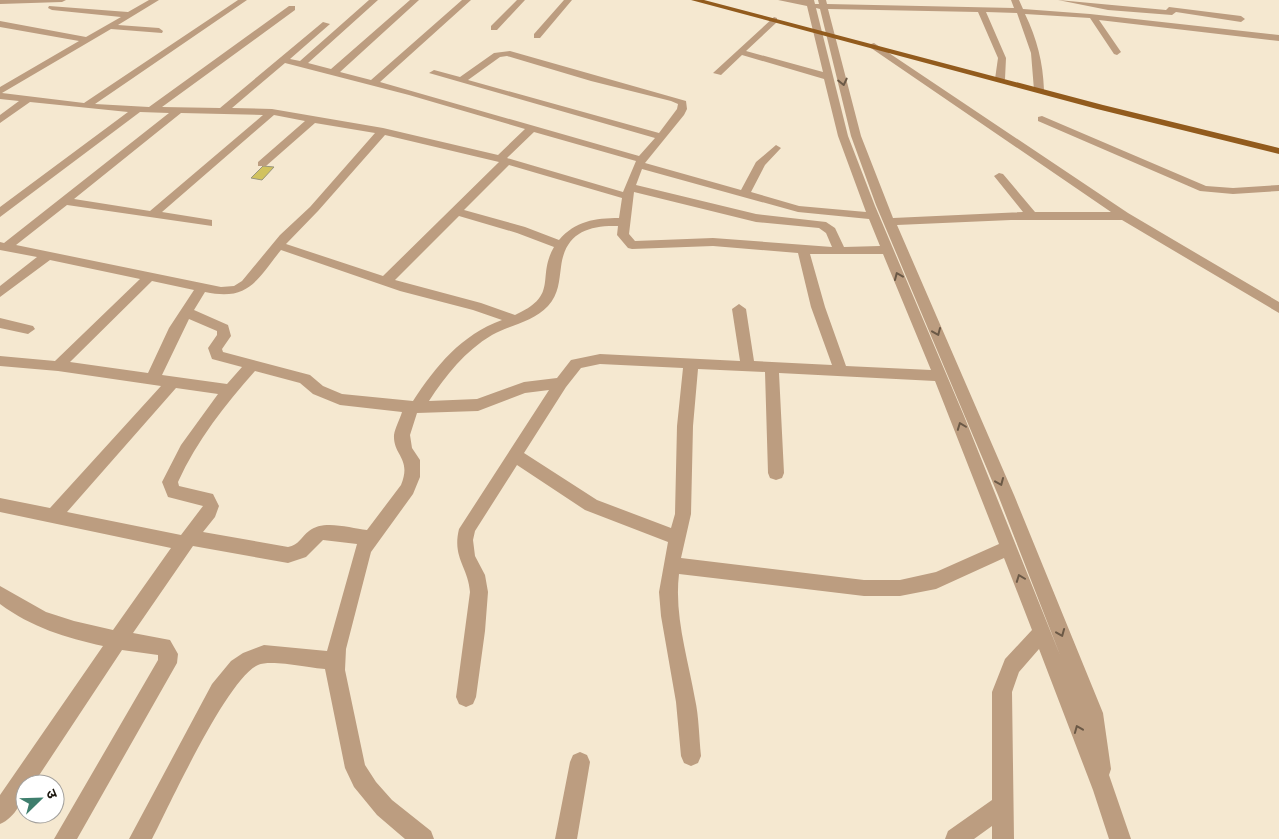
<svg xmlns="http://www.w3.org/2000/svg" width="1279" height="839" font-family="'Golos Text','Noto Sans Devanagari',sans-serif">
<rect width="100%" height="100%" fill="#f5e8d0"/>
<!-- building -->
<path fill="#d1c25e" stroke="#99957d" d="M263 166 274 167 262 180 251 178Z"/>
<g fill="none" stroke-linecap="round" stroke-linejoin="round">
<!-- minor -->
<path fill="#bc9d80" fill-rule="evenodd" d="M0 0H66L62 2 0 4Z
M149 0H159L118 25 159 28 163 31 162 33 111 29 2 93 84 103 238 0H247L95 104 149 107 289 6H295V10L162 107 220 108 323 22 330 24 290 59 300 61 369 0H378L308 63 331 69 410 0H419L340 72 371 80 462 0H471L380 82 639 156 655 138 429 73 434 70 460 77 494 53 510 51 686 101 687 109 684 115 645 163 741 190 756 162 776 145 781 148 765 165 751 192 799 206 866 212 838 136 824 79 742 55 721 75 713 73 774 17 777 18V22L746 51 823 72 807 6 778 0H814L815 4H819L818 0H826L827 4 1014 8 1011 0H1019L1023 9 1090 14 1279 35V41L1099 20 1121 52 1117 55 1114 54 1090 18 1025 14C1037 39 1043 62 1044 90L1039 93 1034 90 1031 53 1017 13 986 12 1006 58 1005 79 1000 82 995 79 998 58 978 12 828 9 861 136 893 218 1023 212 994 176 999 173 1003 174 1035 212H1111L871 48V44L874 43 1128 213 1279 302V313L1122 220H1011L897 225 1014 495 1103 713 1111 769 1109 775 1131 839H1109L1093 790 1039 649 1019 672 1012 692 1014 839H992V826L974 839H945L948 831 992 800V692L1005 659 1032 630 1004 558 936 589 900 596H864L679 574C674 616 688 658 695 699 699 717 699 737 701 756L698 763 691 766 684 763 681 756 676 702 661 616 659 592 668 542 585 510 517 465 475 531 473 540 475 556 485 575 488 592 485 631 476 697 473 704 466 707 459 704 456 697 470 592C468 566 452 558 459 529L549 390 525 393 478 411 417 413 410 435 412 448 420 460V477L413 494 371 552 346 649 345 670 365 765 376 782 392 800 431 831 434 839H405L377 815 354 787 345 768 325 669C309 668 271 659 258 665 227 679 170 804 152 839H129L212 684 231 661 243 653 264 645 327 651 357 544 323 540 306 557 288 563 193 546 133 633 170 640 178 654 177 663 77 839H54L158 660V655L122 650 34 783 25 784C25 799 15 818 0 824V795L103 646C66 638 31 627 0 604V586L46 612 74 621 113 630 171 548 0 512V498L50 508 161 386 58 371 0 366V356L55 361 140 279 50 260 0 297V286L37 257 0 250V242L4 243 169 113 140 112 0 217V207L128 112 30 102 0 123V115L19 101 0 99V87L79 41 0 27V21L86 37 121 17 52 10 48 8 49 6 128 12ZM816 8 820 9 851 136 876 205 998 495 1060 655 964 416 875 206 848 136ZM507 56 591 81 671 101 678 104 677 109 659 133 468 80 500 57ZM285 63 409 95 525 129 498 155 383 128 272 109 232 108ZM181 113 263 115 150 211 74 199ZM274 115 305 121 258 162V166H266L315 123 375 133 310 207 280 235 242 281 234 286 221 287 16 245 67 205 212 226V220L162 212ZM534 132 636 161 623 192 507 158ZM385 135 499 162 383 276 286 244 318 211ZM509 165 622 198 619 218C595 218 575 221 559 240L525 227 464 210ZM642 169 798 212 869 219 880 246 844 247 835 228 826 222 756 214 636 185ZM634 192 756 222 819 228 826 233 832 247 713 238 635 241 629 234ZM459 216 517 233 554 247C536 278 560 295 515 315L481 303 395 280ZM618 226 617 235 628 248 632 249 713 246 798 253 811 307 832 365 754 361 746 309 739 304 732 309 740 361 600 354 571 360 557 378 524 382 477 399 429 401C446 375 465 351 492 335 510 325 533 322 548 306 559 294 559 281 561 267 565 233 588 225 618 226ZM281 250 400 291 473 310 502 320C461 335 436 366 413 401L342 394 323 386 310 375 223 352 222 349 231 336 228 325 194 310 205 292C249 301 256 281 281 250ZM810 254H883L931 370 846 366 825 307ZM152 281 194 290 169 328 148 373 70 362ZM189 319 217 331V335L208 348 212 359 242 367 227 384 162 375ZM600 364 683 368 677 426 675 514 671 528 597 500 524 453 566 387 581 368ZM698 369 765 372 768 473 770 478 776 480 782 478 784 473 779 373 935 381 999 544 936 572 900 580H864L681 558 691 514 693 426ZM255 371 300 383 313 394 340 405 402 412C400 419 395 428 394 435 393 456 412 458 401 485L367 530C350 528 323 519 309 531 301 537 299 545 288 547L203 532 215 517 219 506 213 494 179 486 178 482C197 440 225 405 255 371ZM176 388 218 394 181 445 162 482 168 497 203 506 181 535 67 512Z
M517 0H525L497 30H491V26Z
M564 0H572L540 38H534V34Z
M1058 0 1166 10 1169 7 1241 16 1245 19 1241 22 1176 12 1172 15 1108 10Z
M1042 116 1206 186 1233 188 1279 185V191L1233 194 1200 191 1038 121V117Z
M0 318 33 326 35 329 28 334 0 328Z
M580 752 587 755 590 762 577 839H555L570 762 573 755Z"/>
<!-- major -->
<path fill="#925b1d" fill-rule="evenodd" d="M691 0H704L1103 105 1279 148V154L1097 109Z"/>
</g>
<!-- one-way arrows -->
<defs><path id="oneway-chevron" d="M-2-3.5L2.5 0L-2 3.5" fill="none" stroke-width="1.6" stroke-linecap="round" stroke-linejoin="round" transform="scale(1.25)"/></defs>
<g stroke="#6b5946">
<use href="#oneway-chevron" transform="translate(843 82) rotate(77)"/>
<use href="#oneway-chevron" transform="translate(898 276) rotate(-113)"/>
<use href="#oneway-chevron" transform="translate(937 332) rotate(67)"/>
<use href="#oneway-chevron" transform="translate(961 426) rotate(-111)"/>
<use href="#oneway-chevron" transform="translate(1000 482) rotate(67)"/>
<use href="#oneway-chevron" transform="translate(1020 578) rotate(-111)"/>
<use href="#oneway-chevron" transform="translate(1061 633) rotate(68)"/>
<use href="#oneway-chevron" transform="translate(1078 729) rotate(-112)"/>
</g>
<!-- north arrow -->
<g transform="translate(40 799) rotate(67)"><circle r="24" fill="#ffffff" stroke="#a3a19e"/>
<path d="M0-4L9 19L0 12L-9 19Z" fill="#3e7e6d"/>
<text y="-8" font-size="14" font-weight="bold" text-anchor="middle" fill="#1a150d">उ</text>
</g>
</svg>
